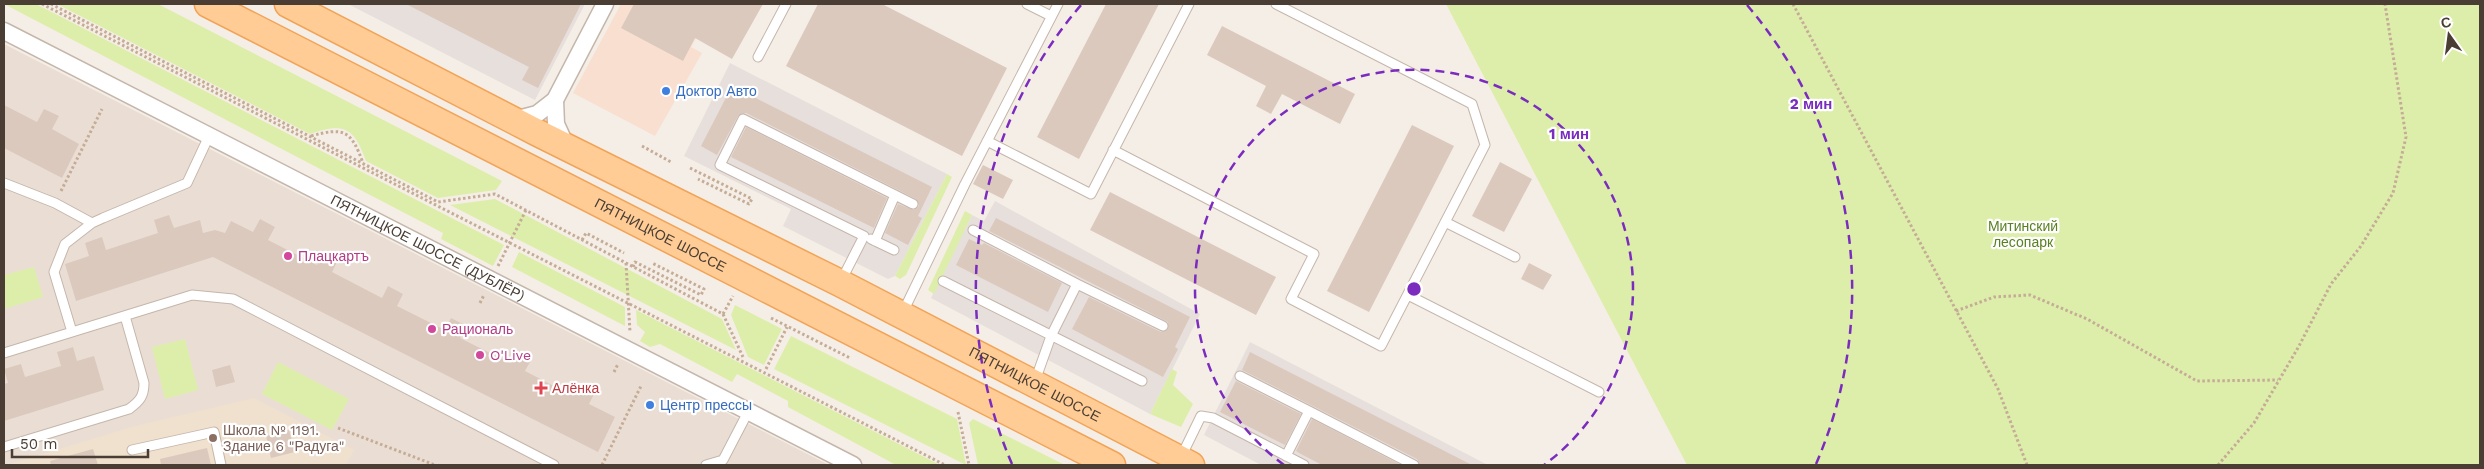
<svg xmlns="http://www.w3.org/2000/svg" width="2484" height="469" font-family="'Work Sans',sans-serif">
<rect width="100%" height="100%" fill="#f5eee6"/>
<!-- residential -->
<path fill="#eaded4" d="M4 44 263 176 829 465H4Z"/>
<!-- commercial -->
<path fill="#f9dfcf" d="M621 4H634L696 38 691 47 702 53 655 136 573 93Z"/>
<!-- industrial -->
<path fill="#e7dfdb" d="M348 4H585L535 100Z
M730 63 947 174 895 276 888 279 783 226 791 209 684 156Z
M995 201 1200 314 1150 414 931 298 972 215 984 221Z
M1250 342 1488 465H1261L1204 435Z"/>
<!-- education -->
<path fill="#f0e0ce" d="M254 398 354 450 346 465H6L135 426Z"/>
<!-- green -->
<path fill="#dea" d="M4 4H36L504 245 493 266 441 239 443 233Z
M57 4H158L502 181 496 190 438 198 366 161C354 128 345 122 310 134Z
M1446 4H2480V465H1687Z
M947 174 952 177 906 275 900 279 895 276Z
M495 199 722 319 736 350 450 205Z
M965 211 972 215 934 294 928 290Z
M519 252 625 307V326L512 267Z
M34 267 43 297 4 309V275Z
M735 305 782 329 764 365 748 357 731 315Z
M636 310 940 465H896L788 407V401L737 374 732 382 660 344 650 347 640 341 645 332 637 325Z
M791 336 957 419 966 465 774 369Z
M185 339 198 390 165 399 152 347Z
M278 362 349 399 332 430 262 394Z
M1172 369 1177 372 1173 385 1193 404 1181 427 1150 414Z
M973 419 1065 465H978L969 423Z"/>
<!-- building -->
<path fill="#dbc9bd" d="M406 4H581L538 88 522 80 529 67Z
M634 4H763L732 59 695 38 683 61 621 28Z
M818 4H882L1007 68 962 156 786 66Z
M1106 4H1159L1079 159 1037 137Z
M1222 26 1355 94 1340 124 1282 94 1271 114 1256 106 1266 86 1207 55Z
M732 86 932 187 918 216 922 218 908 245 885 233 898 204 914 210 919 206 916 199 746 113 738 116 717 155 701 146Z
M4 105 37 122 44 109 59 116 52 129 79 144 62 178 4 148Z
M1412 125 1454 146 1369 312 1327 291Z
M746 127 887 198 874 228 731 157Z
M1500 162 1532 179 1504 232 1472 216Z
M983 165 1013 180 1003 199 973 184Z
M1110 192 1276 277 1256 315 1090 230Z
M169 215 174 228 200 220 203 233 215 230 225 233 231 221 253 232 260 219 275 227 268 240 317 265 323 253 338 260 332 272 382 298 388 286 403 294 397 306 445 330 451 318 467 326 460 338 510 363 515 352 531 360 525 371 573 396 579 384 595 392 589 404 615 417 598 452 213 257 76 301 65 264 89 256 85 243 102 237 106 250 158 233 154 220Z
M996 218 1190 317 1175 347 1178 349 1163 377 1072 329 1089 297 1161 332 1168 329V322L989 231Z
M969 239 982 245 984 243 1062 283 1048 312 956 265Z
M1529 263 1552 275 1543 290 1521 279Z
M73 347 77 361 94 356 104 390 4 421V384L8 383 4 369 21 364 25 377 61 366 57 352Z
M1250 352 1472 465H1420L1417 459 1242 370Z
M230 365 235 382 216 387 212 370Z
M1236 381 1301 414 1285 445 1220 412Z
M1312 419 1401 465H1322L1299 453 1296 451Z
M289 430 295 452 271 458 266 436Z
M207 448 211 465H161L160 459Z
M93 449 98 465H51L50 461Z"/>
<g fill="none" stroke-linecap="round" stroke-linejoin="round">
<defs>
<path id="service" d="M1027 4 1051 16
M758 57 786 4
M987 141 1091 194 1189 4
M1113 150 1314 254 1291 299 1381 346 1485 145 1472 104 1276 4
M4 183 55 203 92 223
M1445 222 1515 257
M973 230 1077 284 1051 336 1035 381
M871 239 894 250
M875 241 895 195
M841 281 864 236 720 165 743 119 913 204
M943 281 1142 381
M1077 284 1163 326
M1408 295 1599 392
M902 314 965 184 1058 4
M72 332 54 272 65 244 92 223 103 218 187 183 209 136
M4 353 192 295 233 299 554 465
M1240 376 1309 411
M4 447 129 409C140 401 144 396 144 383L125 316
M132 450 214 432 221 465
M1286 456 1309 411 1414 465
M1181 457 1201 416 1213 418 1304 465
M706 465 723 460 748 412"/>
<g id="minor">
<path id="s1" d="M4 31 853 465"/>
<path d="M555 100 556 124 567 148"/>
<path d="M514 120 537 114 555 100 605 4"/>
</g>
<g id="primary">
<path id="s2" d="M208 4 1112 465"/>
<path id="s3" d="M288 4 538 133 840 283 1191 465"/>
</g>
</defs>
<!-- service casing -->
<use href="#service" stroke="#c5b6ab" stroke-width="11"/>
<!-- minor casing -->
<use href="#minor" stroke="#c5b6ab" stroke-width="19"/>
<!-- primary casing -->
<use href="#primary" stroke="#f1a458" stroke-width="29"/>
<!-- path -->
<path stroke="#c5ac97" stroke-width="3" stroke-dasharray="2.5 2.5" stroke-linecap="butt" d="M42 4 945 465
M51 4 438 202 495 194 723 314 733 296
M1793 4 1998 389 2027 465
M311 136C344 127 351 130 363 163
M642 146 671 162
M690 168 752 199 749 204 698 179
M61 191 102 109
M582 240 586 233 624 253
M626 263 630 332
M498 266 526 210
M633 267 635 262 701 295 704 289 652 263
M480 303 484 295
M1956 311 1994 297 2030 295 2087 319 2197 381 2278 380
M723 314 743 357
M771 318 850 358
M766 369 787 327
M614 372 618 364
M958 412 969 465
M338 428 435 465
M602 465 641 386
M2218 465 2254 423 2299 346 2331 284 2361 246 2393 193 2406 137 2385 4"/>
<!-- service -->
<use href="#service" stroke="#fff" stroke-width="9"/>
<!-- minor -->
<use href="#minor" stroke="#fff" stroke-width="16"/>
<!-- primary -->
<use href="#primary" stroke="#ffcc95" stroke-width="26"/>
</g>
<!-- distance rings -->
<g fill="none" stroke="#7b2cbf" stroke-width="2.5" stroke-dasharray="9 6">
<path d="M1284 465A219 219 0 1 1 1544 465"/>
<path d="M1012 464A438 438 0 0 1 1081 5M1747 5A438 438 0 0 1 1816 464"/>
</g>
<!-- markers -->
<g fill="#3f7fe0" stroke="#fff" stroke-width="2">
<circle cx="666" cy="91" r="5"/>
<circle cx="650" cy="405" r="5"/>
</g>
<g fill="#d1479c" stroke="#fff" stroke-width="2">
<circle cx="288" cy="256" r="5"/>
<circle cx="432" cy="329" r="5"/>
<circle cx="480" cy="355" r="5"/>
</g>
<path fill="#e0444e" stroke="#fff" stroke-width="2" d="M538.5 380.5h5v5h5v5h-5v5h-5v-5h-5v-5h5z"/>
<circle fill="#8d6e63" stroke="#fff" stroke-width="2" cx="213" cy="438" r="5"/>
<g text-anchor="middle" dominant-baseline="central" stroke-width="4.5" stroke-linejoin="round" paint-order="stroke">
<!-- shop labels -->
<g font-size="14" fill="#366cbe" stroke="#fff" text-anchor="start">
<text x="676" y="91">Доктор Авто</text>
<text x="660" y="405">Центр прессы</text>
</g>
<!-- park labels -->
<g font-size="14" fill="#598121" stroke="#fff">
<text x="2023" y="226">Митинский<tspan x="2023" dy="16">лесопарк</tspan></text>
</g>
<!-- street labels -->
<g font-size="14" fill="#493d34" stroke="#fff">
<text stroke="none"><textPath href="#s2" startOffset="508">ПЯТНИЦКОЕ ШОССЕ</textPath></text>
<text stroke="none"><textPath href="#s1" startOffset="476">ПЯТНИЦКОЕ ШОССЕ (ДУБЛЁР)</textPath></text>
<text stroke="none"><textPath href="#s3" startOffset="838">ПЯТНИЦКОЕ ШОССЕ</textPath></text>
</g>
<!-- hotel labels -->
<g font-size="14" fill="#b23c85" stroke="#fff" text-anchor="start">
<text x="298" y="256">Плацкартъ</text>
<text x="442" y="329">Рациональ</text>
<text x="490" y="355">O'Live</text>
</g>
<!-- health labels -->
<g font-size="14" fill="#be3a42" stroke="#fff" text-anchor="start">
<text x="552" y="388">Алёнка</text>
</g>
<!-- education labels -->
<g font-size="14" fill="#785e54" stroke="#fff" text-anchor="start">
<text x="223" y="430">Школа № 1191.<tspan x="223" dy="16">Здание 6 "Радуга"</tspan></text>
</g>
</g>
<circle cx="1414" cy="289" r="8" fill="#7b2cbf" stroke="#fff" stroke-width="2.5"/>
<g font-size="15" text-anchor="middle" font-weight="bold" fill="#7b2cbf" stroke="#fff" stroke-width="4.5" stroke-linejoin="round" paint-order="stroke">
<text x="1811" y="109">2 мин</text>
<text x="1569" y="139">1 мин</text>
</g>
<!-- border -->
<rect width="2484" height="469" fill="none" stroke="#493d34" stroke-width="10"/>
<!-- north arrow -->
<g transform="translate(2449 35) rotate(346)" stroke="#ffffff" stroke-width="4" paint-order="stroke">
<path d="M0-4L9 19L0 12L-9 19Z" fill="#493d34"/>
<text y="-8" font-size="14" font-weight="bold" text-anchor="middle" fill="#493d34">С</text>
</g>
<!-- scale -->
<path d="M12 449v8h136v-8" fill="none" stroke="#493d34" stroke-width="2.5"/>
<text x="20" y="449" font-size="15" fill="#493d34" stroke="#ffffff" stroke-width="4" paint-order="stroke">50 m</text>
</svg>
